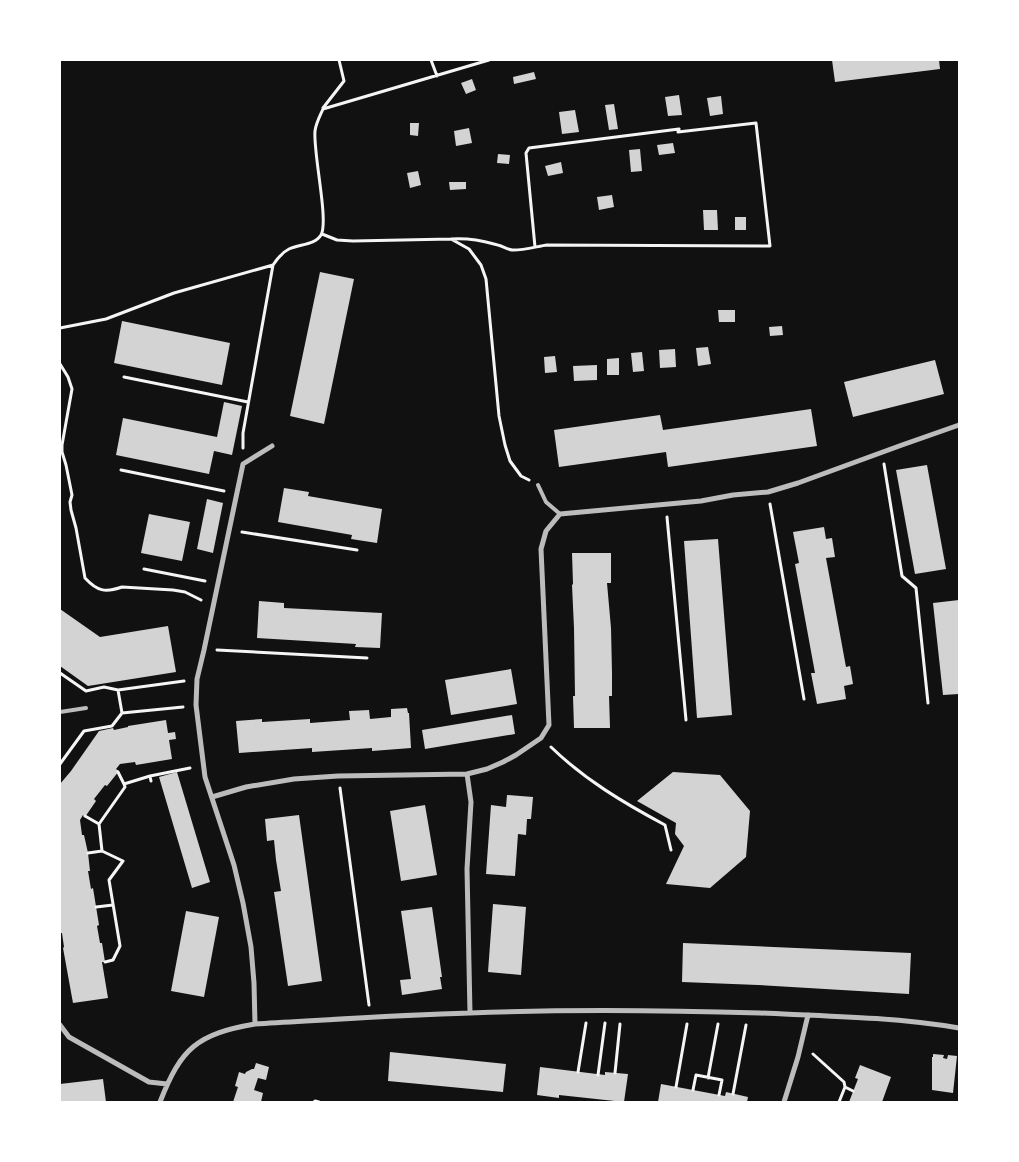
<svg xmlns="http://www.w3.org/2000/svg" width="1019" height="1162" font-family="Jost,sans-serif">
<rect width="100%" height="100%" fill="#111"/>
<!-- building -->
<path fill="#d3d3d3" d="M832 60H939L940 69 835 82Z
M534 72 536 79 514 84 513 77Z
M472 79 476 90 466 94 461 83Z
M679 95 682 115 668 116 665 97Z
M721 96 723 114 710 116 707 98Z
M614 104 618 129 609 130 605 105Z
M575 110 579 132 562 134 559 112Z
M410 123H419L418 136 410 135Z
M469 128 472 143 456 146 454 131Z
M673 143 675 153 659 155 657 145Z
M640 149 642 171 631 172 629 150Z
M498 154 510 155 509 164 497 163Z
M561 162 563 173 548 176 545 166Z
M418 171 421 185 410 188 407 173Z
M449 182H466V189L450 190Z
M612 195 614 207 599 210 597 197Z
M703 210H717L718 230H704Z
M735 217H746V230H735Z
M320 272 354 279 324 424 290 416Z
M718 310H735V322H719Z
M122 321 230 343 222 385 114 363Z
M782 326 783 335 770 336 769 327Z
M708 347 711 364 698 366 696 348Z
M675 349 676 367 660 368 659 350Z
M642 352 644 371 633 372 631 353Z
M555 356 557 372 545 373 544 357Z
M619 358V375H607V359Z
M935 360 944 394 853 417 844 382Z
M597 365V380L574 381 573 366Z
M224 402 242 406 232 455 214 451 209 474 116 455 123 418 217 437Z
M811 409 817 446 668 467 666 452 559 467 554 430 660 415 663 430Z
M927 465 946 569 915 574 896 470Z
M284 488 309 492 308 496 382 509 377 543 351 539 352 535 278 522Z
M207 499 223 503 213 553 197 549Z
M149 514 190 522 182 561 141 553Z
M824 527 826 539 832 538 835 557 826 558 846 667 850 666 853 684 844 686 846 699 817 704 811 673H815L795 564 799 563 793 532Z
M718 539 732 715 697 718 684 541Z
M572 553H611V583H607L611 628 612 673V696H609L610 728H574L573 696H575L574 628 572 585 573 584Z
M959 600V694L943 695 933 603Z
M259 601 284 603V608L382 613 380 648 355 647 356 644 257 638Z
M60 609 100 637 168 626 176 672 88 686 60 666Z
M511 669 517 704 451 715 445 680Z
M407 708 408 713H409L411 748 372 751V748L312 752V748L239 753 236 721 262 719V722L310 719V723L350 720 349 711 369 710 370 719 391 717V709Z
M512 715 515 734 425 749 422 730Z
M166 720 168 733 175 732 176 739 169 740 172 759 136 765 135 762 120 764 116 769 119 771 107 786 105 785 94 799 96 801 85 817 83 815 80 820 82 835H84L88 853 90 871H88L91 889 93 888 99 925 97 926 100 943H102L105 962H102L108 998 73 1003 63 948 64 947 62 933H61L60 929V784L71 771 99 731 113 728 114 730 128 727V726Z
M177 772 210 882 192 888 159 777Z
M673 772 720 775 750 811 746 857 710 888 666 884 684 846 675 834 676 823 637 801Z
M507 795 533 797 531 819H527L526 835 518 834 515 876 486 874 491 805 506 807Z
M425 805 437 875 401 881 390 811Z
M299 815 322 981 288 986 274 892 281 891 276 860 274 840 267 841 265 819Z
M493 904 526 907 521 975 488 972Z
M432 907 442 977H440L442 989 402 995 400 980 411 979 401 911Z
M186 911 219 917 204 997 171 991Z
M683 943 911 953 909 994 758 985 682 982Z
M390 1052 506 1064 503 1092 388 1081Z
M933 1054 944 1055 943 1058 947 1059 948 1055 957 1056 953 1093 932 1090V1057H933Z
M256 1063 269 1067 266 1080 258 1078 254 1090 263 1093 261 1102H233L238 1087 235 1086 239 1072 245 1074 246 1072 252 1069H254Z
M860 1065 891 1077 882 1102H849L858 1079 855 1078Z
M540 1067 605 1075V1072L628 1074 624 1102 559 1095V1098L537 1095Z
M103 1079 106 1102H60V1084Z
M661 1084 725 1096 726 1092 748 1097 747 1102H658Z"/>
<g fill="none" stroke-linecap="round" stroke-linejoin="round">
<!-- path -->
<path stroke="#f5f5f5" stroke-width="3" d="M431 60 437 76
M323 108 344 81 339 60
M322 234 337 240 353 241 451 239 469 249 481 265 486 279 499 416 505 445 510 461 521 476 529 480
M451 239C466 238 480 240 494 244 500 245 507 249 512 250 520 251 539 246 547 245L770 246 756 123 678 132 679 129 529 148 526 153 535 247
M60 328 106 319 174 293 273 265C277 259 283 252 289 249 299 244 315 245 321 235 329 221 313 153 315 131 316 123 320 116 323 109L489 60
M60 364 68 377 72 389 62 445V452L66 465 72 495 70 502 71 510 76 528 85 578C97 591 105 593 122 587L173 590 185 592 201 600
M124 377 248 402
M243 448V433L273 265
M884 464 902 576 916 588 928 703
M121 470 224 491
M770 504 804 699
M667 517 686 720
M242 532 357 550
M144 569 205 581
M217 650 367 658
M60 673 86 691 104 687 118 690 184 681
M118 690 122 713
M551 747C585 780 624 803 665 825L671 850
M60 764 84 731 112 726 122 713 183 707
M118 772 124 784
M151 781 150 776 190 768
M340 788 369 1005
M85 816 99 824
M88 853 102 851
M96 907 113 905
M105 962 113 960 120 946 109 880 123 861 102 851 99 824 125 787 124 784 150 776
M813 1054 844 1082 845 1087 839 1102
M578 1072 586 1023
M615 1073 620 1024
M598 1075 605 1023
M708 1078 718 1024
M676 1087 687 1024
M845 1087 853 1091
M693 1090 696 1075 722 1080 719 1095
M733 1094 746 1025
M314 1102 315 1101 319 1102"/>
<!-- service -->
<path stroke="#bcbcbc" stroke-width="4" d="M538 485 546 502 560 514
M60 712 86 708"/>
<!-- minor -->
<path stroke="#bcbcbc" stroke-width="5" d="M212 797 246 787 294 779 338 776 467 774
M470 1013 467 869 471 802 467 774 487 769 503 762 516 755 541 738 549 725 541 549 546 531 560 514 701 501 733 495 768 492 798 483 902 445 959 425
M255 1024 254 983 251 947 243 903 234 865 205 777 196 705 197 679 204 650 243 464 272 446
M60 1025 69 1037 149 1082 167 1084
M160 1102C181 1048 197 1034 255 1024 326 1020 398 1015 470 1013 566 1009 663 1010 760 1013 826 1016 893 1017 959 1028
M784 1102 798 1057 808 1015"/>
</g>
<!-- border -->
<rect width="1019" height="1162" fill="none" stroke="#ffffff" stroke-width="122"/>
</svg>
